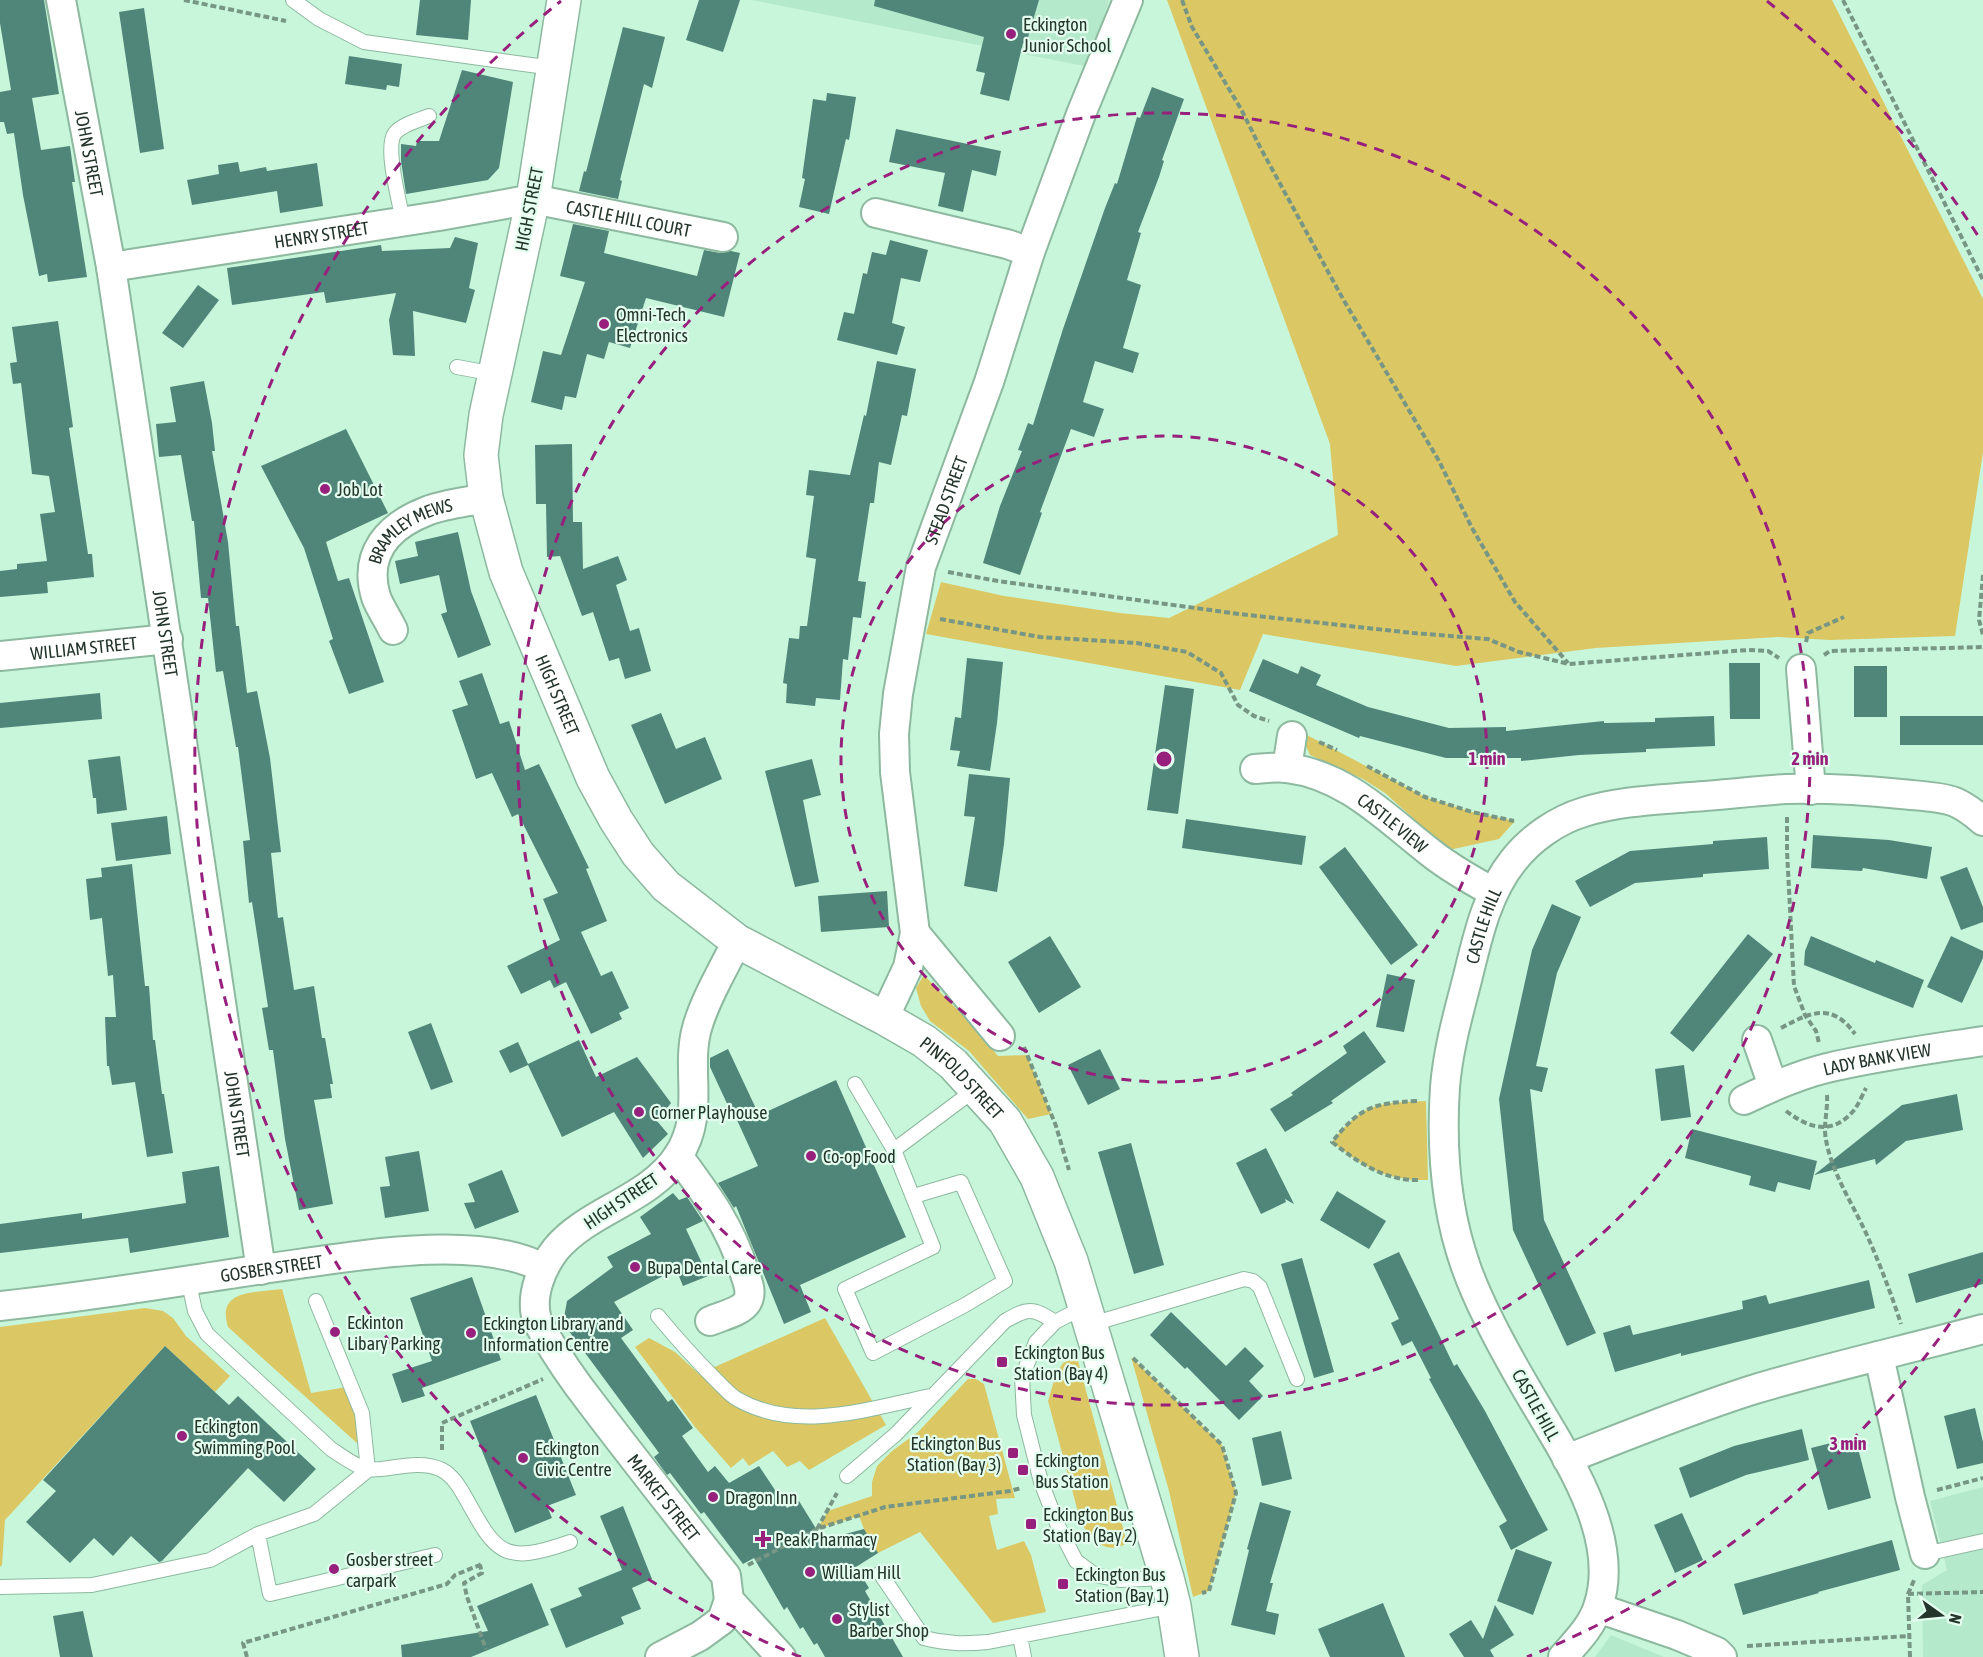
<svg xmlns="http://www.w3.org/2000/svg" width="1983" height="1657" font-family="'Asap Condensed',sans-serif">
<rect width="100%" height="100%" fill="#c8f6db"/>
<!-- built -->
<path fill="#b5e9cb" d="M752 0H1109L1089 67Z
M1983 1487V1657H1923L1922 1585 1947 1570 1930 1501Z
M1611 1635 1664 1657H1595Z"/>
<!-- green -->
<path fill="#dbc864" d="M1167 0H1832L1983 299V452L1955 636 1830 640 1778 637 1596 648 1456 666 1263 634 1240 690 926 634 941 582 1004 596 1120 613 1169 618 1338 535 1330 444Z
M1305 734 1425 797 1472 812 1515 821 1499 839 1449 850 1439 846 1413 818 1385 793 1363 779 1310 755 1306 746Z
M924 975 974 1027 998 1056 1027 1055 1051 1114 1028 1119 969 1051 930 1021 921 1006 916 988Z
M1426 1101 1428 1180C1386 1181 1364 1167 1332 1142 1364 1102 1377 1103 1426 1101Z
M282 1289 311 1393 347 1387 355 1411 358 1444 228 1327C216 1289 255 1293 282 1289Z
M145 1308 163 1311 173 1318 186 1336 230 1376 215 1392 165 1346 5 1520 2 1565 0 1567V1327Z
M825 1318 886 1425 809 1470 800 1461 787 1467 773 1451 749 1466 743 1458 731 1468 695 1427 635 1347 649 1338 675 1352 699 1374Z
M1077 1357 1127 1543C1106 1556 1092 1540 1081 1523L1048 1401 1056 1374 1063 1363Z
M1131 1357 1222 1445 1236 1493 1209 1591 1193 1597 1169 1491Z
M968 1379H976L984 1384 1015 1498 996 1499 998 1514 989 1516 997 1550 1024 1541 1031 1555 1046 1612 993 1623 920 1532 878 1553 864 1529 859 1516 817 1529 828 1511 872 1496V1482L877 1466 892 1451 918 1432Z"/>
<!-- building -->
<path fill="#50857a" d="M0 0H44L59 94 32 98 41 150 70 146 75 182H72L87 277 48 282 47 274 39 276 23 195 14 133 7 134 4 122H0V92L11 90 0 23Z
M420 0H471L468 40 416 35Z
M699 0H740L723 52 686 40Z
M875 0H1039L1026 44 1023 43 1009 101 980 94 985 73 976 71 984 37 874 6Z
M144 8 164 149 140 153 119 12Z
M623 27 665 37 652 88 644 84 620 180 622 181 618 199 579 191 584 171 586 172Z
M349 56 402 64 399 87 387 85 386 90 345 84Z
M462 70 513 82 499 168 488 180 406 194 401 161V144L416 146 417 141H439Z
M1152 87 1184 99 1162 160 1164 161 1159 177 1138 232 1141 233 1127 280 1141 285 1123 348 1139 353 1133 373 1095 361 1083 402 1104 409 1094 437 1071 429 1040 512 1042 513 1020 575 983 563 1000 506 1022 451 1018 450 1028 423 1033 425 1063 329 1105 208 1115 183 1117 184 1137 117 1140 118Z
M827 93 856 97 849 140 846 139 829 214 799 207 805 179 802 178 813 99 826 101Z
M896 129 1001 151 996 176 972 170 963 212 938 206 945 173 889 162Z
M238 162 240 172 266 167 267 171 317 163 323 206 280 213 277 191 192 205 187 180 219 174 218 165Z
M573 224 609 231 604 253 697 276 704 250 720 253 731 251 740 253 724 317 646 298 630 348 609 342 604 359 587 354 576 398 565 396 562 410 531 402 543 351 561 355 585 282 560 276Z
M455 237 478 243 469 288 475 290 466 323 413 311 415 356 393 355 389 320 396 293 326 303 324 292 232 305 227 268 381 245 382 251 450 248Z
M890 240 928 250 920 282 901 278 892 323 905 327 897 355 837 340 844 312 854 314 863 273 867 274 872 252 886 255Z
M198 285 219 300 183 348 162 333Z
M58 321 73 427 69 428 88 554H92L94 577 47 582 48 593 0 597V571L17 569V564L47 561 40 514 55 512 49 476 32 474 21 383 13 384 10 363 17 362 12 327Z
M877 361 916 369 907 416 902 415 891 465 879 462 874 503H870L858 581 866 582 861 618 853 617 848 660 843 659 840 700 816 698 815 706 786 703 787 684 783 683 789 638 799 639 800 626H807L816 559 806 557 814 496 806 495 809 470 850 475 864 415 866 416Z
M204 381 212 423 215 451H212L228 542 236 626H239L247 693 257 691 270 758 281 852 271 853 278 918 283 917 294 990 314 986 322 1038H325L333 1084H330L332 1098 314 1100 333 1204 299 1210 285 1139 273 1050H269L262 1008 268 1007 252 902 249 903 243 841 250 840 238 747H236L223 671 216 672 208 598H201L194 521H192L181 455 159 457 156 424 176 422 170 387Z
M346 429 388 513 326 542 338 581 349 578 384 682 349 694 329 641 333 639 304 548 261 466Z
M572 444 573 522H582L583 569 618 556 627 580 616 585 630 631 639 628 651 671 625 679 619 658 609 661 593 612 582 616 560 556 547 557 546 504H536L535 445Z
M458 532 471 591 491 645 458 658 441 614 447 612 439 575 400 584 395 561 418 556 415 542Z
M967 658 1003 662 997 723 990 771 957 766 960 751 950 750 955 717 961 718Z
M1263 659 1298 674 1301 666 1321 675 1316 685 1368 707 1449 728 1506 727V731L1604 721V723L1655 722V718L1714 716 1715 746 1646 749V752L1579 755 1521 761V758H1446L1360 736 1359 738 1249 691Z
M1729 663H1760V719H1730Z
M1854 666H1887V717H1854Z
M482 673 500 724 509 721 525 770 539 764 589 868 586 869 607 921 581 932 601 976 612 971 629 1008 619 1013 622 1019 591 1034 566 982 554 988 550 980 521 994 507 966 560 940 543 899 558 893 518 814 512 817 492 773 476 779 452 710 468 705 459 681Z
M1165 685 1194 689 1178 814 1147 810Z
M100 693 102 719 0 728V703Z
M661 713 676 749 705 737 722 779 665 804 631 725Z
M1900 716H1983V745H1900Z
M120 756 127 810 97 814 96 798H93L88 760Z
M812 759 821 795 803 800 819 882 795 887 765 771Z
M969 774 1010 778 1004 844 997 892 964 886 975 817 964 816Z
M167 816 171 854 116 861 111 823Z
M1186 819 1306 836 1302 865 1182 848Z
M1813 835 1889 840 1932 847 1927 879 1863 868 1862 871 1811 868Z
M1767 837 1769 869 1703 874V877L1635 883 1590 907 1575 881 1630 851 1713 844V841Z
M1345 847 1418 945 1391 965 1319 867Z
M132 864 145 986H149L153 1040H155L162 1094H164L173 1153 147 1157 135 1082 112 1085 109 1066H107L105 1017H116L113 975 108 976 102 918 90 920 86 879 102 877 101 868Z
M1967 867 1983 907V922L1961 930 1940 877Z
M887 891 889 927 821 932 818 896Z
M1552 904 1581 917 1557 973 1536 1066 1548 1068 1542 1092 1530 1089 1544 1220 1596 1333 1567 1346 1513 1230 1499 1099 1532 950Z
M1748 934 1773 954 1693 1052 1670 1033Z
M1050 936 1081 987 1039 1013 1008 962Z
M1811 936 1875 963 1876 960 1924 980 1913 1008 1804 965 1805 951Z
M1951 936 1983 951V958L1962 1003 1927 987Z
M1387 974 1415 980 1404 1032 1376 1027Z
M431 1023 453 1082 431 1090 408 1032Z
M1364 1031 1386 1062 1331 1101 1333 1103 1285 1132 1270 1109 1293 1095 1291 1093 1347 1053 1343 1046Z
M579 1040 596 1077 637 1057 671 1103 657 1121 668 1134 643 1158 614 1112 562 1137 528 1065 510 1073 499 1051 518 1042 528 1064Z
M728 1049 759 1115 836 1080 906 1237 800 1285 811 1312 784 1324 736 1206 734 1208 718 1183 758 1166 732 1109 730 1110 710 1067V1058Z
M1100 1049 1120 1089 1088 1105 1068 1065Z
M1684 1065 1691 1117 1661 1121 1655 1069Z
M1957 1094 1963 1130 1906 1141 1876 1165 1875 1159 1814 1175 1902 1105Z
M1692 1129 1817 1161 1810 1190 1778 1182 1775 1192 1749 1185 1751 1176 1685 1158Z
M1131 1143 1164 1265 1134 1274 1098 1152Z
M1266 1148 1294 1204 1285 1199 1286 1202 1261 1214 1236 1163Z
M419 1151 429 1211 385 1218 380 1187 390 1186 385 1157Z
M219 1166 229 1237 130 1253 128 1238 0 1253V1224L82 1213V1219L186 1203 182 1172Z
M502 1170 519 1212 475 1229 464 1203 475 1202 468 1184Z
M1337 1191 1386 1221 1369 1249 1320 1220Z
M673 1193 679 1200 687 1197 703 1221 686 1229 708 1276 683 1286 676 1269 614 1302 633 1330 621 1338 668 1402 672 1399 693 1428 682 1436 708 1472 715 1466 729 1483 759 1466 787 1508 799 1501 823 1540 864 1529 878 1553 856 1567 869 1588 865 1591 903 1657H825L817 1643 814 1645 803 1627 800 1629 787 1607 784 1610 754 1558 743 1564 704 1512 701 1514 670 1473 667 1475 654 1457 659 1453 563 1323 567 1301 613 1267 607 1257 651 1234 640 1217Z
M1399 1252 1454 1366 1457 1364 1485 1411 1548 1530 1511 1550 1499 1526 1507 1521 1429 1379 1431 1378 1412 1341 1402 1346 1391 1323 1399 1319 1373 1264Z
M1983 1252V1284L1916 1303 1908 1274Z
M1302 1258 1334 1372 1314 1378 1281 1264Z
M472 1277 501 1360 422 1388 425 1396 402 1403 392 1374 432 1361 410 1298Z
M1869 1280 1875 1308 1681 1356V1353L1615 1372 1603 1333 1630 1325 1633 1335 1743 1309 1742 1301 1766 1295 1769 1304Z
M1171 1312 1226 1366 1245 1347 1264 1366 1249 1381 1263 1396 1239 1420 1187 1367 1185 1369 1150 1335Z
M165 1346 229 1405 238 1396 316 1469 284 1502 248 1468 162 1561 159 1562 131 1536 113 1556 94 1538 70 1563 26 1522 56 1491 43 1480Z
M536 1395 576 1495 547 1506 552 1518 515 1533 470 1421Z
M1975 1408 1983 1442V1463L1957 1469 1944 1416Z
M1802 1429 1809 1460 1746 1475 1690 1498 1679 1468 1734 1446Z
M1281 1431 1292 1479 1262 1486 1252 1438Z
M1855 1437 1871 1498 1828 1510 1811 1448Z
M1260 1502 1291 1511 1270 1583H1273L1266 1611 1279 1614 1275 1635 1231 1625 1249 1550 1247 1549Z
M623 1506 652 1579 632 1588 641 1609 621 1617 624 1624 566 1648 550 1609 582 1596 578 1588 622 1570 600 1516Z
M1682 1513 1703 1560 1675 1573 1654 1525Z
M1892 1540 1900 1570 1818 1592 1819 1593 1743 1615 1734 1584Z
M1516 1549 1552 1562 1533 1615 1497 1601Z
M532 1583 549 1625 471 1657H402L401 1645 488 1631 477 1606Z
M1383 1603 1405 1657H1330L1318 1629Z
M1495 1605 1514 1635 1490 1650 1494 1657H1464L1449 1634 1471 1620 1483 1639Z
M83 1611 93 1657H60L53 1616Z"/>
<g fill="none" stroke-linecap="round" stroke-linejoin="round">
<defs>
<path id="lane" d="M293 0 319 19 364 42 553 68
M403 221C400 203 384 147 395 133 401 125 419 120 429 116
M457 367 495 374
M855 1084 894 1150 933 1247 845 1289 873 1353 965 1305 1005 1281 961 1182 914 1196
M894 1150 977 1088
M188 1279 195 1311 207 1334 331 1449C342 1456 354 1466 367 1469 371 1470 376 1469 381 1469 399 1467 422 1461 440 1469 450 1473 459 1486 464 1495 496 1553 502 1566 570 1542
M316 1301 362 1413 368 1470
M1086 1306 1055 1322 1036 1342 1022 1377 1024 1415 1041 1482 1058 1526 1076 1561 1095 1575 1120 1580 1167 1578
M658 1316C677 1339 696 1360 717 1381 723 1387 730 1395 737 1399 796 1433 868 1409 930 1396
M1092 1324 1244 1279 1253 1281 1260 1287 1297 1379
M847 1476 896 1434 1005 1321C1028 1308 1032 1307 1055 1322
M258 1534 270 1594 435 1555
M1925 1554 1983 1541
M880 1573 924 1638C947 1644 965 1644 988 1642L1174 1606
M0 1587 92 1585 210 1560 258 1534 314 1514 368 1470
M1020 1636 1024 1657"/>
<g id="street">
<path id="s1" d="M61 0 111 267 261 1270"/>
<path d="M876 213 1007 244 1030 252"/>
<path id="s2" d="M111 267 439 216 533 199 723 237"/>
<path id="s3" d="M393 630C388 619 380 608 376 597 363 554 388 526 427 511 445 504 467 502 486 498"/>
<path id="s4" d="M0 656 168 639"/>
<path d="M1801 669 1811 790"/>
<path d="M1287 768 1292 736"/>
<path id="s5" d="M1255 769C1265 768 1277 767 1287 768 1346 775 1386 818 1431 853 1450 868 1471 880 1493 892"/>
<path d="M915 933 1000 1036"/>
<path id="s6" d="M737 941C724 968 705 999 697 1028 685 1071 706 1113 678 1156 649 1200 589 1210 556 1249 542 1267 531 1293 536 1316 537 1322 541 1328 544 1333 558 1358 574 1381 592 1404 636 1462 681 1519 726 1576L729 1600 781 1657"/>
<path id="s7" d="M884 1018 908 967 915 933 895 772 894 734 898 694 921 567 989 382 1030 252 1081 114 1128 0"/>
<path d="M1757 1040 1773 1086"/>
<path id="s8" d="M1744 1100C1771 1087 1798 1075 1827 1068 1878 1056 1931 1049 1983 1041"/>
<path d="M678 1156C706 1194 730 1225 744 1271 747 1281 753 1292 747 1302 741 1312 721 1316 710 1321"/>
<path id="s9" d="M0 1306C90 1297 180 1281 270 1268 345 1258 475 1232 543 1268"/>
<path d="M1879 1356 1910 1497 1925 1554"/>
<path d="M1567 1459C1628 1435 1689 1410 1752 1390 1828 1367 1906 1350 1983 1329"/>
<path d="M1598 1608 1677 1635 1717 1652 1722 1657"/>
<path d="M660 1657 700 1636 722 1620 729 1600"/>
<path id="s10" d="M1563 1657C1576 1642 1592 1626 1598 1607 1623 1534 1561 1449 1526 1388 1505 1352 1480 1307 1466 1267 1445 1208 1441 1148 1445 1087 1448 1050 1458 1015 1467 980 1477 940 1486 895 1513 861 1530 839 1557 820 1584 812 1619 801 1656 800 1691 797 1723 795 1754 791 1786 789 1824 788 1863 790 1901 794 1918 796 1939 796 1955 802 1964 806 1975 814 1983 821"/>
</g>
<g id="secondary">
<path id="s11" d="M564 0 533 199 486 415 481 455 486 498 506 572 593 778 616 820 638 854 666 886 737 941 884 1018 924 1041 953 1064 1005 1121 1037 1177 1071 1261 1167 1578 1174 1606 1182 1657"/>
</g>
</defs>
<!-- lane casing -->
<use href="#lane" stroke="#8db99f" stroke-width="16"/>
<!-- street casing -->
<use href="#street" stroke="#8db99f" stroke-width="32"/>
<!-- secondary casing -->
<use href="#secondary" stroke="#8db99f" stroke-width="36"/>
<!-- path -->
<path stroke="#779684" stroke-width="4" stroke-dasharray="6 3" stroke-linecap="butt" d="M184 0 286 21
M1182 0 1192 27 1241 109 1260 147 1343 299 1439 461 1472 528 1515 602 1568 663
M1843 0 1983 280
M948 572 998 581 1239 614 1413 633 1488 639 1519 652 1569 664 1748 650 1768 651 1779 658
M1983 575 1979 620 1983 635
M940 619 1040 637 1137 643 1187 652 1221 673 1238 705 1254 716 1269 721
M1806 642 1808 633 1844 617
M1824 655 1830 651 1983 647
M1319 742 1337 750
M1367 766 1425 797 1472 812 1514 821
M1787 817V851L1794 986 1805 1015 1816 1031 1819 1043
M1781 1028C1811 1012 1832 1002 1855 1034
M1024 1047 1056 1126 1069 1170
M1827 1095C1828 1110 1823 1125 1826 1140 1832 1173 1852 1203 1866 1233 1879 1262 1891 1293 1901 1324
M1417 1101C1373 1103 1360 1107 1332 1142 1359 1163 1385 1181 1420 1180
M1786 1111C1810 1129 1833 1136 1855 1109 1859 1103 1863 1094 1866 1088
M1133 1358 1222 1445 1236 1493 1209 1591 1202 1593
M442 1450V1423L543 1379
M1937 1490 1983 1478
M817 1529 837 1493
M481 1564 480 1565 482 1573 464 1583 467 1597 486 1649
M748 1565 817 1529 885 1507 1010 1491 1021 1488
M1908 1594 1983 1592
M1747 1646 1909 1636
M247 1657 243 1643 447 1584 455 1575 480 1565
M1910 1657 1908 1594 1915 1578"/>
<!-- lane -->
<use href="#lane" stroke="#fff" stroke-width="14"/>
<!-- street -->
<use href="#street" stroke="#fff" stroke-width="28"/>
<!-- secondary -->
<use href="#secondary" stroke="#fff" stroke-width="33"/>
</g>
<!-- distance rings -->
<g fill="none" stroke="#97207c" stroke-width="3" stroke-dasharray="10 8">
<circle cx="1164" cy="759" r="323"/>
<circle cx="1164" cy="759" r="646"/>
<path d="M1980 1279A968 968 0 0 1 1527 1657M801 1657A968 968 0 0 1 561 1M1767 1A968 968 0 0 1 1980 239"/>
</g>
<!-- markers -->
<g fill="#97207c" stroke="#e3feee" stroke-width="2">
<circle cx="1011" cy="34" r="6"/>
<circle cx="604" cy="324" r="6"/>
<circle cx="325" cy="489" r="6"/>
<circle cx="639" cy="1112" r="6"/>
<circle cx="811" cy="1156" r="6"/>
<circle cx="635" cy="1267" r="6"/>
<circle cx="335" cy="1332" r="6"/>
<circle cx="471" cy="1333" r="6"/>
<rect x="996" y="1356" width="12" height="12" rx="3"/>
<circle cx="182" cy="1436" r="6"/>
<rect x="1007" y="1447" width="12" height="12" rx="3"/>
<circle cx="523" cy="1458" r="6"/>
<rect x="1017" y="1464" width="12" height="12" rx="3"/>
<circle cx="713" cy="1497" r="6"/>
<rect x="1025" y="1518" width="12" height="12" rx="3"/>
<path d="M760 1530h6v6h6v6h-6v6h-6v-6h-6v-6h6z"/>
<circle cx="334" cy="1569" r="6"/>
<circle cx="810" cy="1572" r="6"/>
<rect x="1057" y="1578" width="12" height="12" rx="3"/>
<circle cx="837" cy="1619" r="6"/>
</g>
<g text-anchor="middle" dominant-baseline="central" stroke-width="4.5" stroke-linejoin="round" paint-order="stroke">
<!-- poi labels -->
<g font-size="18" fill="#24352b" stroke="#e3feee" text-anchor="start">
<text x="1023" y="24">Eckington<tspan x="1023" dy="21">Junior School</tspan></text>
<text x="616" y="314">Omni-Tech<tspan x="616" dy="21">Electronics</tspan></text>
<text x="337" y="489">Job Lot</text>
<text x="651" y="1112">Corner Playhouse</text>
<text x="823" y="1156">Co-op Food</text>
<text x="647" y="1267">Bupa Dental Care</text>
<text x="347" y="1322">Eckinton<tspan x="347" dy="21">Libary Parking</tspan></text>
<text x="483" y="1323">Eckington Library and<tspan x="483" dy="21">Information Centre</tspan></text>
<text x="1014" y="1352">Eckington Bus<tspan x="1014" dy="21">Station (Bay 4)</tspan></text>
<text x="194" y="1426">Eckington<tspan x="194" dy="21">Swimming Pool</tspan></text>
<text x="1001" y="1443" text-anchor="end">Eckington Bus<tspan x="1001" dy="21">Station (Bay 3)</tspan></text>
<text x="535" y="1448">Eckington<tspan x="535" dy="21">Civic Centre</tspan></text>
<text x="1035" y="1460">Eckington<tspan x="1035" dy="21">Bus Station</tspan></text>
<text x="725" y="1497">Dragon Inn</text>
<text x="1043" y="1514">Eckington Bus<tspan x="1043" dy="21">Station (Bay 2)</tspan></text>
<text x="775" y="1539">Peak Pharmacy</text>
<text x="346" y="1559">Gosber street<tspan x="346" dy="21">carpark</tspan></text>
<text x="822" y="1572">William Hill</text>
<text x="1075" y="1574">Eckington Bus<tspan x="1075" dy="21">Station (Bay 1)</tspan></text>
<text x="849" y="1609">Stylist<tspan x="849" dy="21">Barber Shop</tspan></text>
</g>
<!-- street labels -->
<g font-size="18" fill="#24352b" stroke="#e3feee">
<text stroke="none"><textPath href="#s1" startOffset="156">JOHN STREET</textPath></text>
<text transform="translate(529 209) rotate(-79)">HIGH STREET</text>
<text stroke="none"><textPath href="#s2" startOffset="525">CASTLE HILL COURT</textPath></text>
<text stroke="none"><textPath href="#s2" startOffset="213">HENRY STREET</textPath></text>
<text stroke="none"><textPath href="#s7" startOffset="532">STEAD STREET</textPath></text>
<text stroke="none"><textPath href="#s3" startOffset="123">BRAMLEY MEWS</textPath></text>
<text stroke="none"><textPath href="#s1" startOffset="642">JOHN STREET</textPath></text>
<text stroke="none"><textPath href="#s4" startOffset="84">WILLIAM STREET</textPath></text>
<text stroke="none"><textPath href="#s11" startOffset="716">HIGH STREET</textPath></text>
<text stroke="none"><textPath href="#s5" startOffset="153">CASTLE VIEW</textPath></text>
<text stroke="none"><textPath href="#s10" startOffset="783">CASTLE HILL</textPath></text>
<text stroke="none"><textPath href="#s8" startOffset="140">LADY BANK VIEW</textPath></text>
<text stroke="none"><textPath href="#s11" startOffset="1292">PINFOLD STREET</textPath></text>
<text stroke="none"><textPath href="#s1" startOffset="1128">JOHN STREET</textPath></text>
<text transform="translate(621 1201) rotate(-34)">HIGH STREET</text>
<text stroke="none"><textPath href="#s9" startOffset="274">GOSBER STREET</textPath></text>
<text transform="translate(1536 1405) rotate(61)">CASTLE HILL</text>
<text stroke="none"><textPath href="#s6" startOffset="676">MARKET STREET</textPath></text>
</g>
</g>
<circle cx="1164" cy="759" r="9" fill="#97207c" stroke="#e3feee" stroke-width="3"/>
<g font-size="18" text-anchor="middle" font-weight="bold" fill="#97207c" stroke="#e3feee" stroke-width="4.5" stroke-linejoin="round" paint-order="stroke">
<text x="1487" y="765">1 min</text>
<text x="1810" y="765">2 min</text>
<text x="1848" y="1450">3 min</text>
</g>
<!-- north arrow -->
<g transform="translate(1941 1615) rotate(105)" stroke="#e3feee" stroke-width="4.5" paint-order="stroke">
<path d="M0-4.5L10 22L0 15L-10 22Z" fill="#24352b"/>
<text y="-9" font-size="16" font-weight="bold" text-anchor="middle" fill="#24352b">N</text>
</g>
</svg>
